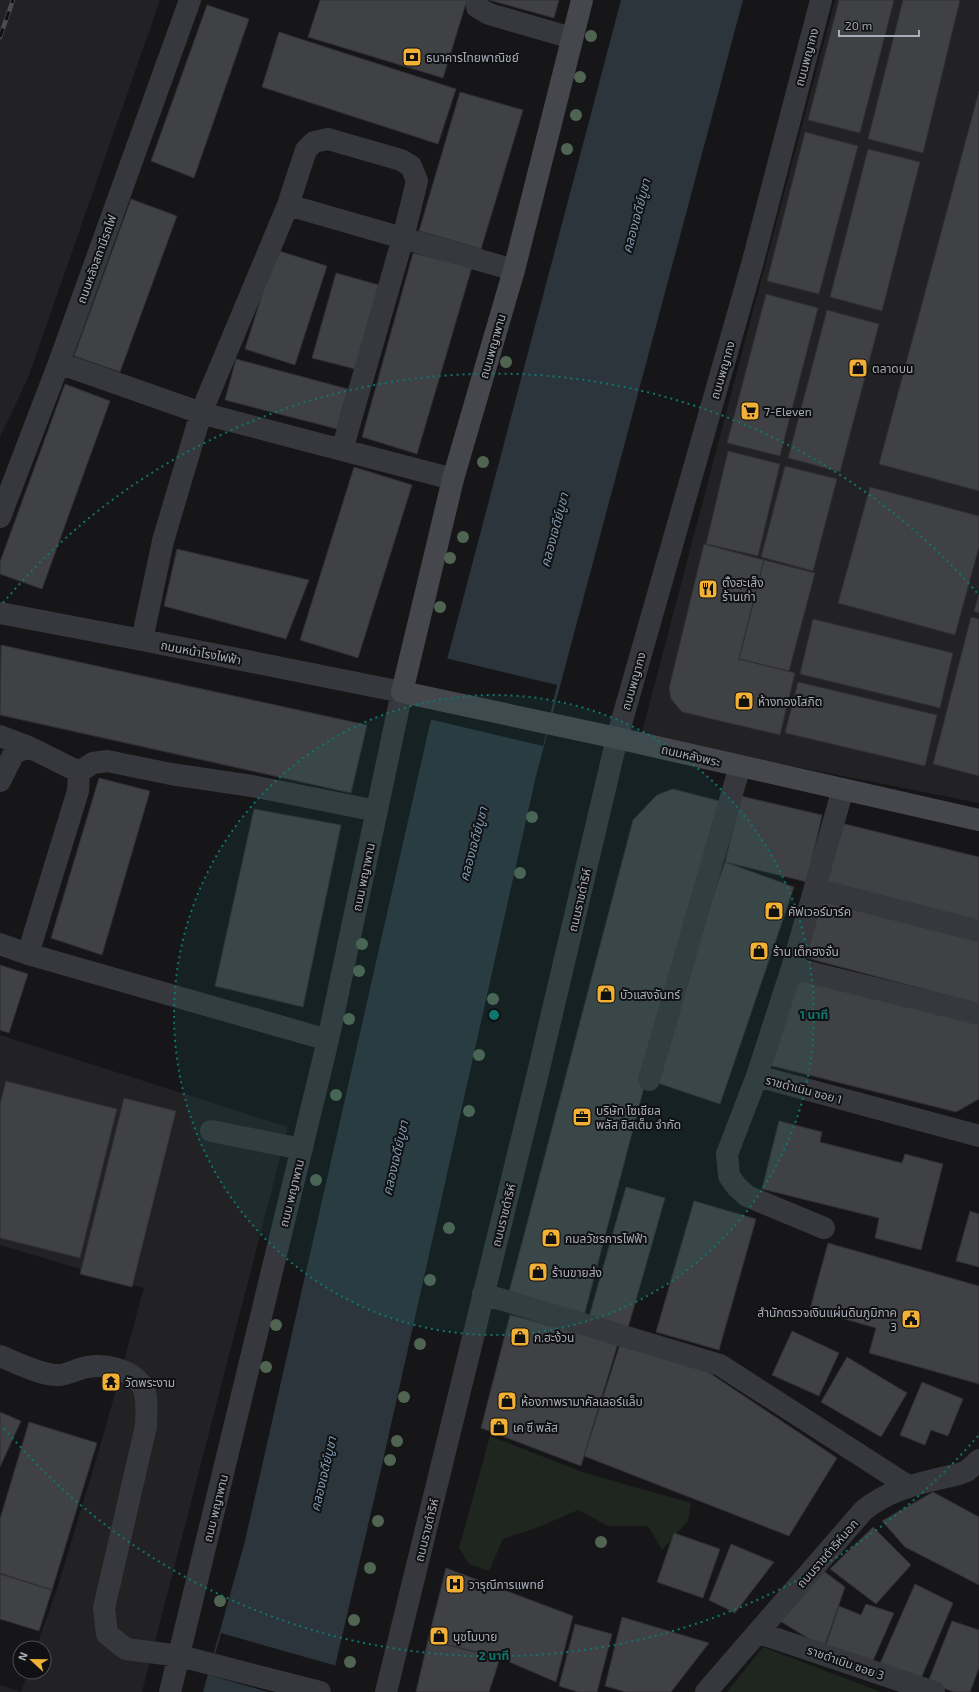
<svg xmlns="http://www.w3.org/2000/svg" width="979" height="1692" font-family="'Exo 2','Noto Sans Thai',sans-serif">
<rect width="100%" height="100%" fill="#161618"/>
<!-- built -->
<path fill="#222225" d="M0 0H160L28 378 0 437Z
M835 0H979V803L641 736Z
M0 1035 288 1127 142 1692H0V1685L21 1692 28 1672H44V1648H36L58 1586 104 1433 144 1288 0 1245Z"/>
<!-- green -->
<path fill="#1e261f" d="M490 1436 585 1473 691 1503 688 1521 662 1550 648 1526H608L578 1510 539 1527 503 1539 489 1571 469 1564 459 1548Z
M763 1647 881 1692H727Z"/>
<!-- water -->
<path fill="#2c353c" d="M621 0H743L536 776 380 1474 329 1692H203L245 1541 429 728Z"/>
<!-- pier -->
<path fill="#161618" d="M445 658 557 685 543 746 429 719Z
M221 1633 337 1666 331 1692H268L209 1675Z"/>
<!-- building -->
<path fill="#404145" stroke="#303034" d="M320 0H467L443 78 308 37Z
M489 0H559L554 18Z
M839 0H894L860 133 808 120Z
M903 0H960L923 153 868 139Z
M207 5 249 19 194 178 151 161Z
M279 32 456 89 438 144 262 87Z
M979 91V491L879 464Z
M460 92 523 110 481 249 419 231Z
M805 132 858 146 819 294 767 281Z
M868 149 920 162 882 311 830 297Z
M131 199 177 216 120 372 74 356Z
M276 250 327 266 295 365 245 349Z
M413 253 472 267 417 454 362 437Z
M336 273 379 285 355 369 312 358Z
M766 294 818 308 780 456 727 443Z
M827 310 879 324 840 472 788 458Z
M236 359 348 389 337 429 225 400Z
M65 384 110 401 42 589 0 574V562Z
M728 451 780 464 758 556 706 544Z
M785 466 837 479 813 571 761 557Z
M354 467 412 485 358 658 300 640Z
M870 487 979 516V547L955 635 838 603Z
M704 544 764 560 739 659 795 673 780 735 682 712 671 699 669 688Z
M177 549 309 580 286 639 164 606Z
M764 560 815 573 789 671 739 659Z
M979 594V613L974 611Z
M971 617 979 619V776L933 764Z
M813 619 953 653 940 708 800 674Z
M1 645 367 725 351 793 0 715Z
M798 682 937 715 925 766 785 733Z
M99 778 150 791 102 955 51 938Z
M673 789 719 801 584 1316 508 1296 633 820 657 795Z
M741 796 822 815 807 882 725 862Z
M254 809 341 825 303 1007 215 986Z
M837 822 979 857V922L822 884Z
M725 862 794 887 720 1104 649 1080Z
M820 895 979 937V1004L803 957Z
M0 965 28 974 9 1033 0 1030Z
M792 975 979 1022V1099L956 1112 769 1065Z
M6 1081 117 1109 80 1258 0 1238V1104Z
M124 1098 176 1111 132 1287 80 1274Z
M779 1121 822 1132 820 1142 902 1163 905 1154 943 1164 921 1250 875 1238 879 1218 762 1189Z
M626 1187 665 1198 628 1328 589 1317Z
M694 1201 756 1219 719 1350 656 1332Z
M970 1211 979 1214V1267L956 1261Z
M828 1243 979 1286V1384L869 1353 876 1328 810 1309Z
M510 1315 618 1343 581 1466 481 1428Z
M792 1331 839 1353 819 1396 772 1375Z
M621 1341 699 1366 837 1458 789 1536 584 1456Z
M847 1357 907 1393 881 1437 821 1402Z
M922 1382 963 1399 948 1436 931 1430 925 1445 900 1435Z
M0 1412 21 1421 0 1467Z
M29 1422 97 1443 52 1590 0 1574V1519Z
M933 1492 979 1517V1585L905 1547 882 1521Z
M873 1527 911 1565 876 1604 830 1569Z
M674 1533 720 1549 703 1598 657 1582Z
M731 1544 774 1562 735 1613 709 1600Z
M446 1568 573 1616 556 1682 500 1658 428 1640Z
M822 1570 845 1587 824 1648 780 1621Z
M0 1573 52 1590 39 1631 0 1619Z
M915 1584 953 1603 919 1683 878 1668Z
M866 1604 894 1613 872 1663 826 1645 839 1606 861 1615Z
M622 1617 709 1643 671 1692H626L605 1686Z
M952 1621 979 1630V1668L970 1692H954L928 1682Z
M575 1624 612 1634 597 1692H578L559 1686Z
M428 1640 500 1658 489 1692H416Z"/>
<g fill="none" stroke-linecap="round" stroke-linejoin="round">
<!-- street -->
<path stroke="#37383d" stroke-width="22" d="M477 0V7L489 14 572 38
M288 205 514 270
M59 363 201 413 453 479
M0 517 59 363 190 0
M0 613 142 640 402 692 328 1040 170 1692
M142 640 163 541 201 413 288 205 306 150 314 142 328 139 401 160 411 166 417 181 403 238 342 450
M0 736 29 747
M79 772 93 763 107 761 171 774 252 786 377 811
M0 781 14 753 29 747 79 772 78 791 28 954
M843 789 792 968 757 1076 979 1136
M815 889 979 931
M0 944 28 954 328 1040
M792 968 979 1014
M757 1076 727 1154 729 1176 737 1187 747 1196 824 1228
M649 1080 740 766
M211 1131 302 1149
M483 1294 720 1365 908 1486
M0 1356C15 1362 42 1376 58 1375 68 1375 78 1368 88 1367 105 1364 130 1369 141 1384 149 1394 146 1413 146 1426L104 1608 107 1634 126 1649 180 1656 320 1692
M759 1633 934 1692
M386 1692 537 1077 617 738 753 261 821 0
M706 1692 863 1511C889 1488 926 1482 959 1474L967 1471 979 1460"/>
<!-- secondary -->
<path stroke="#45474d" stroke-width="22" d="M582 0 514 270 453 479 402 692 617 738 979 820"/>
<defs>
<path id="rail" d="M0 37 13 0"/>
</defs>
<!-- rail casing -->
<use href="#rail" stroke="#4a4c52" stroke-width="4.5"/>
<!-- rail -->
<use href="#rail" stroke="#111113" stroke-width="3" stroke-dasharray="9" stroke-linecap="butt"/>
</g>
<!-- trees -->
<g fill="#506452">
<circle cx="591" cy="36" r="6"/>
<circle cx="580" cy="77" r="6"/>
<circle cx="576" cy="115" r="6"/>
<circle cx="567" cy="149" r="6"/>
<circle cx="506" cy="362" r="6"/>
<circle cx="483" cy="462" r="6"/>
<circle cx="463" cy="537" r="6"/>
<circle cx="450" cy="558" r="6"/>
<circle cx="440" cy="607" r="6"/>
<circle cx="532" cy="817" r="6"/>
<circle cx="520" cy="873" r="6"/>
<circle cx="362" cy="944" r="6"/>
<circle cx="359" cy="971" r="6"/>
<circle cx="493" cy="999" r="6"/>
<circle cx="349" cy="1019" r="6"/>
<circle cx="479" cy="1055" r="6"/>
<circle cx="336" cy="1095" r="6"/>
<circle cx="469" cy="1111" r="6"/>
<circle cx="316" cy="1180" r="6"/>
<circle cx="449" cy="1228" r="6"/>
<circle cx="430" cy="1280" r="6"/>
<circle cx="276" cy="1325" r="6"/>
<circle cx="420" cy="1344" r="6"/>
<circle cx="266" cy="1367" r="6"/>
<circle cx="404" cy="1397" r="6"/>
<circle cx="397" cy="1441" r="6"/>
<circle cx="390" cy="1460" r="6"/>
<circle cx="378" cy="1521" r="6"/>
<circle cx="601" cy="1542" r="6"/>
<circle cx="370" cy="1568" r="6"/>
<circle cx="220" cy="1601" r="6"/>
<circle cx="354" cy="1620" r="6"/>
<circle cx="350" cy="1662" r="6"/>
</g>
<!-- distance rings -->
<circle cx="494" cy="1015" r="320" fill="#0f766e" fill-opacity=".12"/>
<g fill="none" stroke="#0f766e" stroke-width="2" stroke-dasharray="2 4">
<circle cx="494" cy="1015" r="320"/>
<path d="M978 1436A641 641 0 0 1 3 1427M3 603A641 641 0 0 1 978 594"/>
</g>
<!-- icons -->
<defs>
<symbol id="bank-square" viewBox="-11 -11 22 22"><rect x="-9" y="-9" width="18" height="18" rx="4" fill="#f2b134" stroke="#111113"/><path d="M-6-4H6V4H-6ZM0-2.3a2.3 2.3 0 1 0 0 4.6a2.3 2.3 0 1 0 0-4.6Z" fill="#111"/></symbol>
<symbol id="shop-square" viewBox="-11 -11 22 22"><rect x="-9" y="-9" width="18" height="18" rx="4" fill="#f2b134" stroke="#111113"/><path d="M-5-2.5h2.3a2.7 3.5 0 0 1 5.4 0H5L5.5 6h-11ZM-1.5-2.5h3a1.5 2.3 0 0 0-3 0Z" fill="#111"/></symbol>
<symbol id="supermarket-square" viewBox="-11 -11 22 22"><rect x="-9" y="-9" width="18" height="18" rx="4" fill="#f2b134" stroke="#111113"/><path d="M-6-5.5h2.5l.6 2H6L4.5 2H-2.5L-4.4-4H-6ZM-1.5 3.2a1.3 1.3 0 1 0 .1 0ZM3 3.2a1.3 1.3 0 1 0 .1 0Z" fill="#111"/></symbol>
<symbol id="restaurant-square" viewBox="-11 -11 22 22"><rect x="-9" y="-9" width="18" height="18" rx="4" fill="#f2b134" stroke="#111113"/><path d="M-5-6h1v4h1v-4h1v4h1v-4h1v5L-1.5 .5V6h-2V.5L-5-1ZM5-6V6H3V1.5H1.5Q1.5-4 5-6Z" fill="#111"/></symbol>
<symbol id="office-square" viewBox="-11 -11 22 22"><rect x="-9" y="-9" width="18" height="18" rx="4" fill="#f2b134" stroke="#111113"/><path d="M-6-3h4V-5.5h4V-3h4V5H-6ZM-1-4.5V-3h2v-1.5ZM-6 0V1H6V0Z" fill="#111"/></symbol>
<symbol id="civic-square" viewBox="-11 -11 22 22"><rect x="-9" y="-9" width="18" height="18" rx="4" fill="#f2b134" stroke="#111113"/><path d="M-.6-6.5H3V-4.5H.6V-3L4-1V1h2V6H-6V1h2V-1L-.6-3ZM-1.2 2.5V6h2.4V2.5Z" fill="#111"/></symbol>
<symbol id="temple-square" viewBox="-11 -11 22 22"><rect x="-9" y="-9" width="18" height="18" rx="4" fill="#f2b134" stroke="#111113"/><path d="M0-6L5-2H3V0L6.5 2.5H4V6H1.5V3h-3V6H-4V2.5H-6.5L-3 0V-2H-5Z" fill="#111"/></symbol>
<symbol id="hospital-square" viewBox="-11 -11 22 22"><rect x="-9" y="-9" width="18" height="18" rx="4" fill="#f2b134" stroke="#111113"/><path d="M-5-5h3v3.5h4V-5h3V5h-3V1.5h-4V5h-3Z" fill="#111"/></symbol>
</defs>
<g fill-rule="evenodd">
<use href="#bank-square" x="401" y="46" width="22" height="22"/>
<use href="#shop-square" x="847" y="357" width="22" height="22"/>
<use href="#supermarket-square" x="739" y="400" width="22" height="22"/>
<use href="#restaurant-square" x="697" y="578" width="22" height="22"/>
<use href="#shop-square" x="733" y="690" width="22" height="22"/>
<use href="#shop-square" x="763" y="900" width="22" height="22"/>
<use href="#shop-square" x="748" y="940" width="22" height="22"/>
<use href="#shop-square" x="595" y="983" width="22" height="22"/>
<use href="#office-square" x="571" y="1106" width="22" height="22"/>
<use href="#shop-square" x="540" y="1227" width="22" height="22"/>
<use href="#shop-square" x="527" y="1261" width="22" height="22"/>
<use href="#civic-square" x="900" y="1308" width="22" height="22"/>
<use href="#shop-square" x="509" y="1326" width="22" height="22"/>
<use href="#temple-square" x="100" y="1371" width="22" height="22"/>
<use href="#shop-square" x="496" y="1390" width="22" height="22"/>
<use href="#shop-square" x="488" y="1416" width="22" height="22"/>
<use href="#hospital-square" x="444" y="1573" width="22" height="22"/>
<use href="#shop-square" x="428" y="1625" width="22" height="22"/>
</g>
<g text-anchor="middle" dominant-baseline="central" stroke-width="4" stroke-linejoin="round" paint-order="stroke">
<!-- poi labels -->
<g font-size="12" fill="#a8adb8" stroke="#111113" text-anchor="start">
<text x="426" y="57">ธนาคารไทยพาณิชย์</text>
<text x="872" y="368">ตลาดบน</text>
<text x="764" y="411">7-Eleven</text>
<text x="722" y="582">ตั้งฮะเส็ง<tspan x="722" dy="14">ร้านเก่า</tspan></text>
<text x="758" y="701">ห้างทองโสภิต</text>
<text x="788" y="911">คัฟเวอร์มาร์ค</text>
<text x="773" y="951">ร้าน เต็กฮงจั่น</text>
<text x="620" y="994">บัวแสงจันทร์</text>
<text x="596" y="1110">บริษัท โซเชียล<tspan x="596" dy="14">พลัส ซิสเต็ม จำกัด</tspan></text>
<text x="565" y="1238">กมลวัชรการไฟฟ้า</text>
<text x="552" y="1272">ร้านขายส่ง</text>
<text x="897" y="1312" text-anchor="end">สำนักตรวจเงินแผ่นดินภูมิภาค<tspan x="897" dy="14">3</tspan></text>
<text x="534" y="1337">ก.ฮะง้วน</text>
<text x="125" y="1382">วัดพระงาม</text>
<text x="521" y="1401">ห้องภาพรามาคัลเลอร์แล็บ</text>
<text x="513" y="1427">เค ซี พลัส</text>
<text x="469" y="1584">วารุณีการแพทย์</text>
<text x="453" y="1636">นุชโมบาย</text>
</g>
<!-- street labels -->
<g font-size="12" fill="#a8adb8" stroke="#111113">
<text transform="translate(806 57) rotate(-75)">ถนนพญากง</text>
<text transform="translate(96 259) rotate(-70)">ถนนหลังสถานีรถไฟ</text>
<text transform="translate(492 346) rotate(-74)">ถนนพญาพาน</text>
<text transform="translate(722 370) rotate(-74)">ถนนพญากง</text>
<text transform="translate(201 652) rotate(11)">ถนนหน้าโรงไฟฟ้า</text>
<text transform="translate(633 681) rotate(-74)">ถนนพญากง</text>
<text transform="translate(691 755) rotate(13)">ถนนหลังพระ</text>
<text transform="translate(363 877) rotate(-78)">ถนน พญาพาน</text>
<text transform="translate(579 900) rotate(-77)">ถนนราชดำริห์</text>
<text transform="translate(804 1089) rotate(15)">ราชดำเนิน ซอย 1</text>
<text transform="translate(291 1193) rotate(-76)">ถนน พญาพาน</text>
<text transform="translate(503 1215) rotate(-76)">ถนนราชดำริห์</text>
<text transform="translate(215 1508) rotate(-76)">ถนน พญาพาน</text>
<text transform="translate(426 1530) rotate(-76)">ถนนราชดำริห์</text>
<text transform="translate(827 1553) rotate(-49)">ถนนราชดำริห์นอก</text>
<text transform="translate(846 1662) rotate(19)">ราชดำเนิน ซอย 3</text>
</g>
<!-- water labels -->
<g font-size="13" font-style="italic" fill="#7f9bb3" stroke="#111113">
<text transform="translate(636 216) rotate(-75)">คลองเจดีย์บูชา</text>
<text transform="translate(554 530) rotate(-75)">คลองเจดีย์บูชา</text>
<text transform="translate(473 844) rotate(-75)">คลองเจดีย์บูชา</text>
<text transform="translate(395 1158) rotate(-77)">คลองเจดีย์บูชา</text>
<text transform="translate(323 1474) rotate(-77)">คลองเจดีย์บูชา</text>
</g>
</g>
<circle cx="494" cy="1015" r="6" fill="#0f766e" stroke="#111113" stroke-width="2"/>
<g font-size="12" text-anchor="middle" font-weight="bold" fill="#0f766e" stroke="#111113" stroke-width="4" stroke-linejoin="round" paint-order="stroke">
<text x="814" y="1019">1 นาที</text>
<text x="494" y="1660">2 นาที</text>
</g>
<!-- north arrow -->
<g transform="translate(32 1660) rotate(292)"><circle r="19" fill="#111113" stroke="#4d4f55"/>
<path d="M0-3L7 15L0 10L-7 15Z" fill="#f2b134"/>
<text y="-6" font-size="11" font-weight="bold" text-anchor="middle" fill="#a8adb8">N</text>
</g>
<!-- scale -->
<path d="M839 30v6h80v-6" fill="none" stroke="#a8adb8" stroke-width="2"/>
<text x="845" y="30" font-size="12" fill="#a8adb8" stroke="#111113" stroke-width="3" paint-order="stroke">20 m</text>
</svg>
